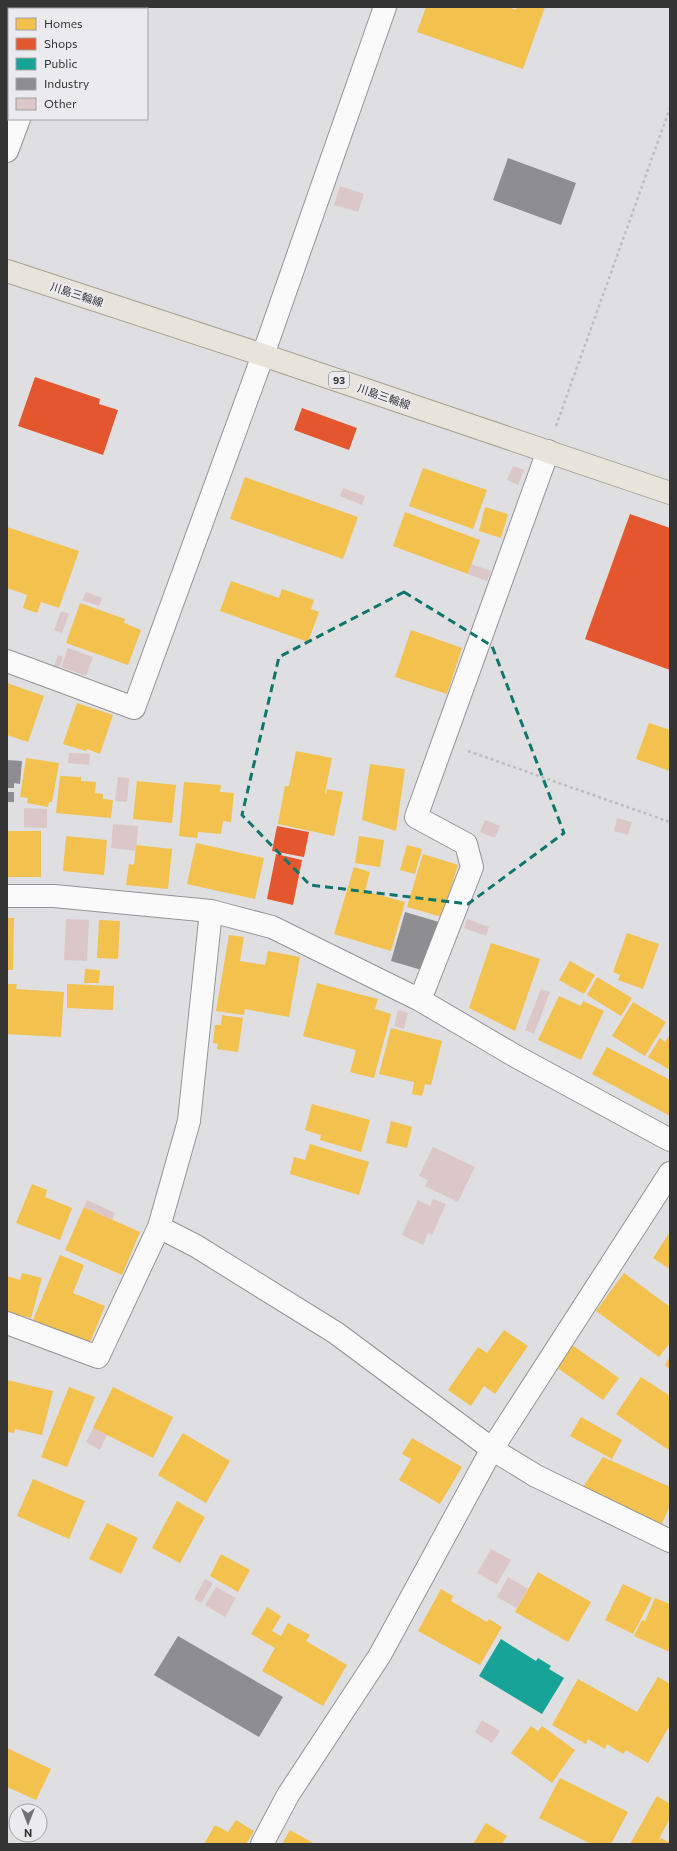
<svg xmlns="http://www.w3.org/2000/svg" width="677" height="1851" font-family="Commissioner,'Noto Sans JP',sans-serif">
<rect width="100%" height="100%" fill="#dfdee1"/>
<!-- homes -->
<path fill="#f2c14e" d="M426 7H508L516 10 517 7H545L523 69 417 32Z
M423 468 487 490 473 529 409 506Z
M245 477 358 517 343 559 230 519Z
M485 507 508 514 501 538 479 531Z
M405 512 480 540 468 574 393 546Z
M7 527 79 551 59 608 41 602 37 613 23 608 27 595 7 588Z
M231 581 279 598 282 589 314 600 311 609 319 612 308 642 220 611Z
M80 603 125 619 124 623 141 630 128 665 66 643Z
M411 630 462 648 447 694 395 677Z
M7 683 44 696 28 742 7 735Z
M77 703 113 715 100 754 87 749 86 751 63 744Z
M649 723 670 730V771L636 759Z
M296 751 332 758 325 793 326 794 327 789 343 792 334 836 278 824 285 786H289Z
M26 758 59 763 52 802H49L48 807 27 803 28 798 20 797Z
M370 764 405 769 396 831 362 820Z
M60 776 81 777V781L96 782 95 793 103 794V799L113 800 111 818 56 813Z
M137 781 176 785 172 823 133 819Z
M184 782 221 785 220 792 234 793 231 822 223 821 221 834 198 832 197 838 179 836Z
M7 831H41V877H7Z
M66 836 107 840 104 875 63 871Z
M359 836 384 840 380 867 355 863Z
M196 843 264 858 255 899 187 884Z
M136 845 172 849 168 889 126 885 129 864 134 865Z
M407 845 422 849 415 874 400 870Z
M423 854 458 865 442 917 407 907Z
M354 867 370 872 365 891 405 902 391 951 334 934Z
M7 918H14L13 970H7Z
M99 920 120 921 118 959 97 958Z
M627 933 659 944 643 989 618 980 620 975 613 972Z
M229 935 244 937 240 961 265 965 268 951 300 957 289 1017 245 1009 244 1015 216 1011Z
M491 943 540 959 515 1031 469 1008Z
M570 961 595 975 584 994 559 980Z
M85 969 100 970 99 983H84Z
M597 977 632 998 621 1016 587 995Z
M317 983 378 999 375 1009 391 1014 374 1078 350 1072 356 1050 303 1036Z
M7 984H17L16 989 64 992 61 1037 7 1034Z
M67 984 114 986 113 1010 67 1008Z
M559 996 581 1006 583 1001 604 1011 581 1060 538 1040Z
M633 1002 666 1022 645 1056 612 1036Z
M222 1015 243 1018 238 1052 217 1049 218 1044 213 1043 215 1025H221Z
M391 1028 442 1041 431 1085 425 1084 422 1096 412 1094 414 1082 379 1074Z
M670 1034V1070L648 1057 660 1038 665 1042Z
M607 1047 670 1080V1116L592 1074Z
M312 1104 370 1120 361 1152 320 1140 321 1135 305 1130Z
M391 1121 412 1127 407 1148 386 1143Z
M310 1144 369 1162 359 1195 290 1174 294 1157 305 1160Z
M32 1184 47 1190 45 1197 72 1208 60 1240 16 1223Z
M84 1207 140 1232 122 1275 65 1250Z
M670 1232V1269L653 1258Z
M60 1255 84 1265 73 1293 105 1306 89 1345 32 1322Z
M22 1273 42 1278 31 1318 7 1312V1276L20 1280Z
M624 1273 670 1307V1343L659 1357 596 1311Z
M504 1330 528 1346 495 1394 484 1386 471 1406 448 1390 478 1347 487 1353Z
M572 1345 619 1378 603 1400 556 1367Z
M670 1357V1369L665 1365Z
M641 1377 670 1396V1451L616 1414Z
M7 1380 53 1391 42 1435 15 1429 14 1433 7 1432Z
M69 1387 95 1397 67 1467 41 1457Z
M113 1387 173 1417 153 1458 93 1428Z
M581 1417 622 1440 612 1459 570 1436Z
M183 1433 230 1461 206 1503 158 1475Z
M412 1438 462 1467 440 1504 399 1480 411 1459 402 1454Z
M603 1457 670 1487V1505L661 1526 581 1490Z
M33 1479 85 1501 69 1539 17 1516Z
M177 1501 205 1517 180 1563 152 1548Z
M107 1523 138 1538 121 1574 89 1559Z
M221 1554 250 1570 238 1592 210 1576Z
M538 1572 591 1602 568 1642 515 1612Z
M623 1584 652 1598 633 1634 605 1620Z
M441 1589 453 1596 451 1601 487 1622 489 1619 502 1627 480 1665 418 1631Z
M655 1598 670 1604V1652L634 1636 642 1620 645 1621Z
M267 1607 281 1616 272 1631 281 1636 288 1623 310 1635 306 1641 347 1665 323 1706 262 1671 275 1648 251 1634Z
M658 1677 670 1684V1725L648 1763 626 1750 623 1754 607 1744 605 1749 588 1739 586 1744 552 1725 578 1679 637 1712Z
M531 1726 538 1731 542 1726 575 1750 552 1783 511 1753Z
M7 1748 51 1769 36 1800 7 1787Z
M560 1778 628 1812 611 1844H591L539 1818Z
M657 1796 670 1804V1818L658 1841 661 1838 669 1842 670 1840V1844H630Z
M236 1820 254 1831 246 1844H204L215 1825 228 1832Z
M486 1823 507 1836 502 1844H473Z
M290 1830 315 1844H282Z"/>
<!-- shops -->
<path fill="#e4572e" d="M35 377 100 399 99 404 118 410 103 455 18 426Z
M302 408 357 428 349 450 294 430Z
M630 514 670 528V670L585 639Z
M277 826 309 832 304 857 272 851Z
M276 854 302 860 293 905 267 899Z"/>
<!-- public -->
<path fill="#17a398" d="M501 1639 536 1661 538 1658 551 1666 549 1669 564 1678 542 1714 479 1676Z"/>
<!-- industry -->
<path fill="#8d8d92" d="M508 158 576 183 561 225 493 200Z
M7 760 22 761 20 784 14 783V788H7Z
M7 792H14V802H7Z
M405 912 439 922 425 971 391 961Z
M178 1636 283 1697 259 1737 154 1675Z"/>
<!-- building -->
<path fill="#dbc7c7" d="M340 186 364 194 358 212 334 205Z
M513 466 524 470 518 485 507 480Z
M343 488 365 496 362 505 340 496Z
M471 564 491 571 487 581 468 574Z
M86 592 102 598 99 606 82 600Z
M61 611 69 614 62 633 54 630Z
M68 648 93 657 86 676 61 667Z
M58 655 63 657 59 668 54 666Z
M69 753 90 754 89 765 68 763Z
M118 777 129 778 127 802 115 801Z
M24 808 47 809V828L24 827Z
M617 818 632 822 628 835 614 831Z
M485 820 500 826 495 838 480 832Z
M113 824 138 826 136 851 111 848Z
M66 919 89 920 87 961 64 960Z
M467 919 489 927 486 936 464 928Z
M541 989 550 992 534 1034 525 1030Z
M398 1010 408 1013 404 1029 394 1026Z
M433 1147 475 1167 458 1202 425 1186 428 1180 419 1176Z
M433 1199 446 1204 432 1235 428 1233 423 1245 402 1235 418 1200 430 1206Z
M87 1200 115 1213 112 1220 84 1207Z
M93 1428 107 1435 100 1450 86 1442Z
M491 1549 511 1560 497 1584 477 1573Z
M508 1577 528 1589 517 1608 497 1597Z
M205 1579 213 1583 201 1603 194 1599Z
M216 1587 236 1598 225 1617 205 1605Z
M482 1720 500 1731 492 1743 475 1732Z"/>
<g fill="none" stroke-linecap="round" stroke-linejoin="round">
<defs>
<path id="minor" d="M59 9V7
M7 151 19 119
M7 661 134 708 263 355 385 7
M7 896H54L211 911 272 927 420 1000 517 1057 670 1140
M420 1000 472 867 466 844 416 817 548 451
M159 1227 196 1246 336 1333 492 1449 536 1476 670 1541
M7 1323 98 1357 159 1227 189 1121 211 911
M262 1844 288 1795 380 1655 492 1449 670 1173"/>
<path id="major" d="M7 271 263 355 670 493"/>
</defs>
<!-- minor casing -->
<use href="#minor" stroke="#949496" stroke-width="24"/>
<!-- major casing -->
<use href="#major" stroke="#aaa395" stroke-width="24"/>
<!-- path -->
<path stroke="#bebebf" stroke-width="2.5" stroke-dasharray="3 3" stroke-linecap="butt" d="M556 426 670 108
M468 751 670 822"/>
<!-- minor -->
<use href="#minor" stroke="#fafafa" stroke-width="22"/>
<!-- major -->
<use href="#major" stroke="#e8e4dc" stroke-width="22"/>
</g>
<!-- marked area -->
<path fill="none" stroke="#0f766e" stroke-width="3" stroke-dasharray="8 5" stroke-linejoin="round" d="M404 592 492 646 564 833 468 904 310 885 242 815 279 657Z"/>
<g text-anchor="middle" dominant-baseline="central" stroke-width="4" stroke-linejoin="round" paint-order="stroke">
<!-- shield labels -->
<rect fill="#ebebef" stroke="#6c6c6e" stroke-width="1" x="329" y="372" width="20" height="16" rx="3"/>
<g font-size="10" font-weight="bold" fill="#353536">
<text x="339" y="380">93</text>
</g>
<!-- street labels -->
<g font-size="11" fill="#353536" stroke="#ebebef">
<text transform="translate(77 294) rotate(18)">川島三輪線</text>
<text transform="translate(384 396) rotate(19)">川島三輪線</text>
</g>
</g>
<!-- border -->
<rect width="677" height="1851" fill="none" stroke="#353536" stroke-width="16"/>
<!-- legend -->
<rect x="8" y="8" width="140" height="112" fill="#ebebef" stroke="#a2a2a5"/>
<rect x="16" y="18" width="20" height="12" fill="#f2c14e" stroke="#a2a2a5"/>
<text x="44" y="28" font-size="12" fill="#353536">Homes</text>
<rect x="16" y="38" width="20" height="12" fill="#e4572e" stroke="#a2a2a5"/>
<text x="44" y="48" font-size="12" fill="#353536">Shops</text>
<rect x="16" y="58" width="20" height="12" fill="#17a398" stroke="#a2a2a5"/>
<text x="44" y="68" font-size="12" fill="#353536">Public</text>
<rect x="16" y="78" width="20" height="12" fill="#8d8d92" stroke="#a2a2a5"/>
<text x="44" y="88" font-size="12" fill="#353536">Industry</text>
<rect x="16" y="98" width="20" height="12" fill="#dbc7c7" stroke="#a2a2a5"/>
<text x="44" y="108" font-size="12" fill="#353536">Other</text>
<!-- north arrow -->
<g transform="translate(28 1823) rotate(180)"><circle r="19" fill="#ebebef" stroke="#a2a2a5"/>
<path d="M0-3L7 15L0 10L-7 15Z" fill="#707072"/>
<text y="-6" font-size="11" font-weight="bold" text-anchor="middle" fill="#353536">N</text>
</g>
</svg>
